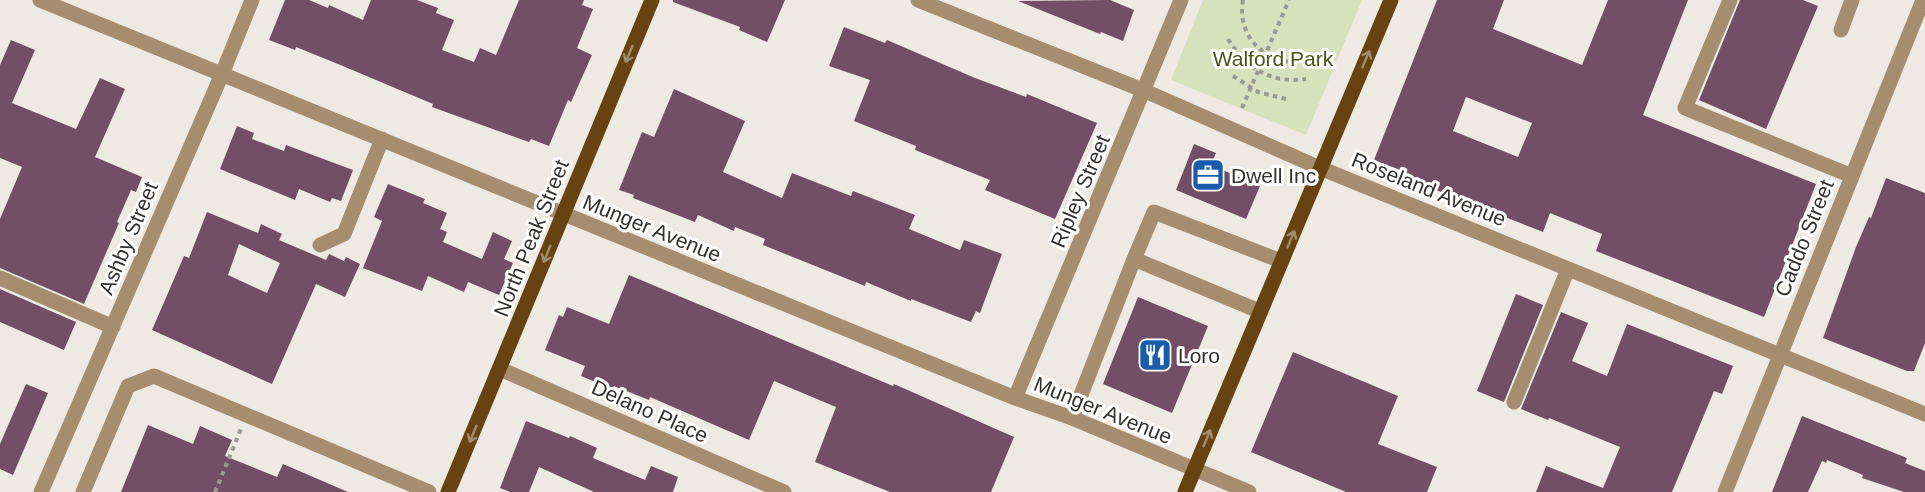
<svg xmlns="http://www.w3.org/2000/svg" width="1925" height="492" font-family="Arial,sans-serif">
<rect width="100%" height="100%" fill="#eee9e3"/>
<!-- green -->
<path fill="#d7e1bc" d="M1203 0H1362L1306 135 1171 80Z"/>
<!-- building -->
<path fill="#724f66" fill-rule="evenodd" d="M285 0H309L328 8 329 5 363 20 371 0H417L438 8 436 13 454 20 442 50 474 62 480 48 496 55 519 0H584L582 5 593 9 577 48 592 55 571 102 568 100 549 146 531 139 529 142 432 107 433 104 338 64 296 47 295 50 269 40Z
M673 0H785L767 42 739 30 740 27 673 2Z
M1110 0 1134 10 1123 41 1101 32 1100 34 1018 1Z
M1437 0H1504L1493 29 1582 65 1608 0H1688L1643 115 1816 184 1764 317 1596 251 1602 234 1550 213 1543 232 1403 177 1405 172 1374 160ZM1466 97 1532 123 1518 157 1453 131Z
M1740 0H1803L1818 6 1766 129 1699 100Z
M844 27 885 43 887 40 975 78 1026 97 1027 94 1097 123 1055 219 985 190 990 180 915 150 916 146 854 121 870 80 829 66Z
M11 40 35 50 12 103 76 129 100 78 125 89 95 157 142 177 136 192 131 190 117 222 119 223 84 304 0 268V219L22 167 0 158V65Z
M674 89 745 121 723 172 782 198 792 173 851 196 853 191 915 215 909 229 960 250 964 240 1002 254 980 313 976 311 971 322 911 299V301L866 282 865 286 763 245 765 239 735 227 734 231 698 215 695 222 633 198 634 195 619 190 642 132 654 137Z
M237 126 254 133 252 139 284 151 286 145 353 170 341 201 332 198 330 202 299 189 295 200 220 169Z
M1194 144 1216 153 1211 165 1260 186 1246 219 1176 190Z
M1886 178 1925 193V343L1914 371H1907L1823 338 1856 247 1869 217 1871 218Z
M388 184 425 199 423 203 447 213 440 229 447 232 443 242 482 259 493 232 512 241 504 259 513 263 499 295 468 282 464 292 428 276 422 291 363 268 382 221 374 217Z
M207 212 258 233 261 224 282 234 279 240 326 260 329 254 344 261 346 257 360 264 345 297 316 284 272 384 152 330 184 256 189 258ZM239 244 280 263 267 293 228 275Z
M629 275 893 386 894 384 1014 437 991 492H890L815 462 836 407 774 381 749 440 650 397 649 400 614 386 612 389 581 376 585 366 545 350 559 315 563 317 567 307 609 324Z
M0 289 76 322 64 350 0 322Z
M1516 294 1543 305 1504 402 1477 391Z
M1138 297 1208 326 1172 413 1103 384Z
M1561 312 1588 323 1572 361 1607 376 1627 324 1733 366 1722 394 1714 391 1672 492H1536L1546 466 1603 488 1620 447 1549 418 1548 420 1521 409Z
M1293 352 1398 396 1378 444 1437 467 1427 492H1346L1251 452Z
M26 384 48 393 13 475 0 469V444Z
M1802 416 1907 458 1905 463 1925 471V492H1904L1862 478 1863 475 1827 460 1826 463 1822 461 1808 492H1772Z
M526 421 569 438 570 436 597 448 593 458 645 480 651 466 678 477 673 492H594L539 467 529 492H510L500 488Z
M148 425 193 444 200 426 232 440 225 456 277 477 283 464 348 492H121Z"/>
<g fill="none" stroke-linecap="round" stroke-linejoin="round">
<!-- path -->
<path stroke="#9c9994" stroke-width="4" stroke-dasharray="4.5 4.5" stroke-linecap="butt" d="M1243 0C1237 32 1259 58 1290 62
M1228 39C1246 68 1271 84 1306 79
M1233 76 1258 92 1286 99
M1242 108 1289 0
M215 492 241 429"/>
<!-- minor -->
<path stroke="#a78d6f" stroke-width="15" d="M40 0 1015 398 1072 418 1249 492
M918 0 1145 91 1320 168 1925 414
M1730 0 1685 108 1852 176
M1841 30 1852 0
M320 245 344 234 382 139
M0 278 113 327
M1259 311 1134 259 1154 212 1281 261
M500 369 784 492
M1015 398 1181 0
M1514 402 1568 269
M1072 418 1134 259
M41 492 222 74 252 0
M83 492 128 386 154 376 429 492
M1725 492 1923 0"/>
<!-- major -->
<path stroke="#664310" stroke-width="15" d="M448 492 652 0
M1185 492 1391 0"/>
</g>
<!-- one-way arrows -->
<defs><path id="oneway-shaft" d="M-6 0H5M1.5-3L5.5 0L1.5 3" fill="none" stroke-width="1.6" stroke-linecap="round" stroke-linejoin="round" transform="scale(1.5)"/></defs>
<g stroke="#a38e70">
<use href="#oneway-shaft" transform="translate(629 54) rotate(113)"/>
<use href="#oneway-shaft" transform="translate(1366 59) rotate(-67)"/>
<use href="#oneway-shaft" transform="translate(1291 239) rotate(-67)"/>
<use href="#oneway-shaft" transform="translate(547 254) rotate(112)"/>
<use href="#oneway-shaft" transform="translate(473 434) rotate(113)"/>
<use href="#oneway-shaft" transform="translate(1207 438) rotate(-67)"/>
</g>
<!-- icons -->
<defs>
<symbol id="office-square" viewBox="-11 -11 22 22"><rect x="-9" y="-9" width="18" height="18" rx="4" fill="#195cac" stroke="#fff"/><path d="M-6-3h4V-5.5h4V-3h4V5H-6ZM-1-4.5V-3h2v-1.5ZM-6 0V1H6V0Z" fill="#fff"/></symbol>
<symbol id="restaurant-square" viewBox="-11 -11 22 22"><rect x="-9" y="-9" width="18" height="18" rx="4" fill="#195cac" stroke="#fff"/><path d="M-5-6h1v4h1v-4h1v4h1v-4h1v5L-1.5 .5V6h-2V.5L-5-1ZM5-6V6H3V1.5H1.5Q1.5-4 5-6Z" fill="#fff"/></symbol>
</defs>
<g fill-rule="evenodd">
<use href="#office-square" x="1189" y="156" width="38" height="38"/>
<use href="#restaurant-square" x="1136" y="336" width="38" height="38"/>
</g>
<g text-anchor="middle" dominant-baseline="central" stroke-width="6" stroke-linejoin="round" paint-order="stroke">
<!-- park labels -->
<g font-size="21" fill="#495617" stroke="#fff">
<text x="1273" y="58">Walford Park</text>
</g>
<!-- poi labels -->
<g font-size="21" fill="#343230" stroke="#fff" text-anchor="start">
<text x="1231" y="175">Dwell Inc</text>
<text x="1178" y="355">Loro</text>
</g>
<!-- street labels -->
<g font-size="21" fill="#343230" stroke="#fff">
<text transform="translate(1429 189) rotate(22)">Roseland Avenue</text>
<text transform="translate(1080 191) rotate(-67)">Ripley Street</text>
<text transform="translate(652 228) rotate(22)">Munger Avenue</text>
<text transform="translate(128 238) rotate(-67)">Ashby Street</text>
<text transform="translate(531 238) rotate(-68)">North Peak Street</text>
<text transform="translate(1804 238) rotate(-68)">Caddo Street</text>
<text transform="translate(1103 410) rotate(22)">Munger Avenue</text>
<text transform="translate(650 411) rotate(24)">Delano Place</text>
</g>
</g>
</svg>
